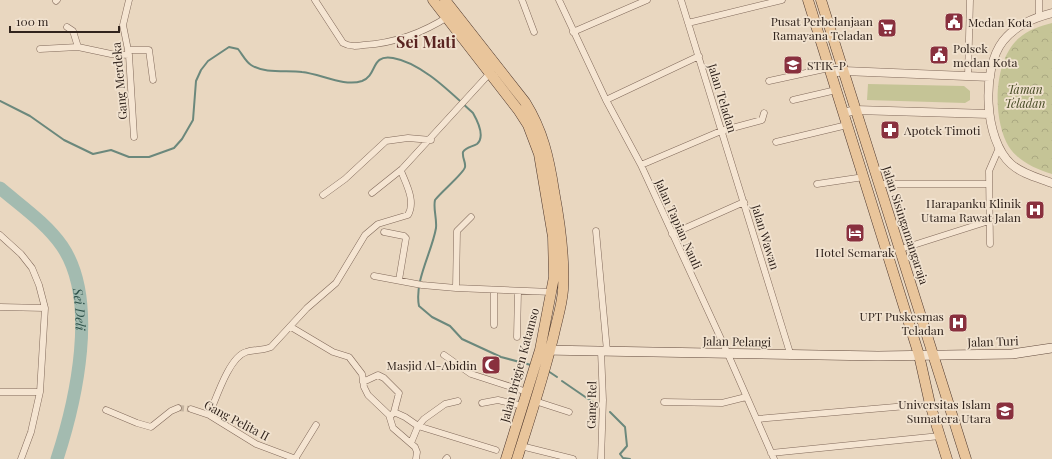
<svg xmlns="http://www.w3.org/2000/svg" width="1052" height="459" font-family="'Playfair Display',serif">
<defs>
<pattern id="park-crowns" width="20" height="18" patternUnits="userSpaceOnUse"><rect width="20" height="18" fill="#c5c496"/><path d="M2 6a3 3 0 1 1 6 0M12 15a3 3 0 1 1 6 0" fill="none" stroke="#aaa881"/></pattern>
</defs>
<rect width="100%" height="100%" fill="#e9d7c0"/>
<!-- green -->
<path fill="#c5c496" d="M868 84 964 86 970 91V100L965 103 867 100Z"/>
<!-- park -->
<path fill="url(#park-crowns)" d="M1052 23V174C1036 169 1019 162 1009 147 992 119 993 60 1019 38 1028 30 1040 26 1052 23Z"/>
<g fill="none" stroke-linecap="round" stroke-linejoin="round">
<!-- stream -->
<path stroke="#6b887c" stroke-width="2" d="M0 101 30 116 64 140 93 154 111 150 129 157H149L174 148 182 139 193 120 196 81 201 70 208 61 229 47 238 49C242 54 246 62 251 65 265 74 287 70 302 72 321 74 344 87 362 81 378 75 370 54 393 58 422 63 451 93 473 113 477 120 486 136 477 144 472 147 466 147 463 152 462 158 466 162 465 167 465 172 441 192 435 200 433 209 437 218 436 228 432 252 414 281 419 306L432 317 450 326 462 339 501 357 531 365
M548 371 557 377
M562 381 594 403
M610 412 625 427 627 446 620 454 623 458 630 459"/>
<!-- river -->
<path stroke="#a3bbb0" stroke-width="13" id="s1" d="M0 188C21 206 46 223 62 246 99 300 76 401 57 459"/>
<!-- minor-tunnel -->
<path stroke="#c4b39f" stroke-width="6" stroke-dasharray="6 3" stroke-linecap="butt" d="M178 408 191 409"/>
<defs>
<path id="minor" d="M129 0 123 25 129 55 134 137
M315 0 343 43C350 47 357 46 364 45 396 43 423 33 449 16
M522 0 534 32
M559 0 606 100 641 165 727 352 774 459
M681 0 790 353
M56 1 57 0
M1039 16V0
M688 23 782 0
M67 27 73 31 78 47
M573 32 647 0
M40 49 78 47 111 54 129 55
M129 50H149L153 80
M968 76 970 0
M769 81 829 68
M606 100 699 56
M793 100 836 90
M776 142 847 125
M641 165 721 131 762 120 764 113
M817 184 864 177
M878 184H989
M372 193 402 169 490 73
M323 195 345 179 386 141 408 138 431 140
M596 231 607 351
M384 232 404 236 406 238 399 280
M672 234 744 202
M0 235 21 254 32 268 39 285 45 308 40 392 31 432 21 459
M990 244 989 171 999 148
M901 249 989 221
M374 276 422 285 456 288 552 292
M456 288 457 231 471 217
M0 307 45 308
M494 325V290
M291 327 333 352 349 357 362 374 364 387 368 395 389 415 393 428 415 447 417 452 416 459
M517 337 518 291
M444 355 471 374 527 392
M363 382 378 375 384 378 399 393 394 412 390 417
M0 392H40
M458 401 445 404 424 419 418 426 496 450
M535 401 569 412
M664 402 722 403 746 397
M482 403 498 400 523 406
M191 409 209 415 256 444 296 459
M106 410 137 423 151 427 171 411 178 408
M394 412 405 417 418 426 411 443
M209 415C216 399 229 357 246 352 255 349 262 351 271 347L307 308 336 283 365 235 378 224 408 215C416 201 406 184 401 171
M757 419 930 404
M521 446 573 459
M771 453 940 436
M295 459 316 425
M446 459 447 458
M601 459 603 400 601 351"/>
<path id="tertiary" d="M1052 13C1033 18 1016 25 1003 41 981 69 984 140 1011 164 1022 174 1039 178 1052 183
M831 73 844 71 990 77
M843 113 856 110 989 114"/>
<path id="secondary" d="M543 350 878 356 1012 354 1052 348"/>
<path id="primary" d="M433 0 519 111 528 125 539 154 553 237 554 277 540 350 506 459
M445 0 525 102C543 131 549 158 554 191 560 223 565 257 563 290 562 305 557 320 554 334 544 376 530 418 517 459
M808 0 919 355 930 404 947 459
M821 0 966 459"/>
</defs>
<!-- minor casing -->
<use href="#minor" stroke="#80695a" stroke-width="7"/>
<!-- tertiary casing -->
<use href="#tertiary" stroke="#80695a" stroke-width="9"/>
<!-- secondary casing -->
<use href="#secondary" stroke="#624a3d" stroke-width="10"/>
<!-- primary casing -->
<use href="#primary" stroke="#4e382e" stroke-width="11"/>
<!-- minor -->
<use href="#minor" stroke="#f5e5d2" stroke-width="6"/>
<!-- tertiary -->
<use href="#tertiary" stroke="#f5e5d2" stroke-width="8"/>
<!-- secondary -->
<use href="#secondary" stroke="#f5e5d2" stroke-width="9"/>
<!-- primary -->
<use href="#primary" stroke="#e9c59b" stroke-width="10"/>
</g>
<!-- icons -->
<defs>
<symbol id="civic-square" viewBox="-11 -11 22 22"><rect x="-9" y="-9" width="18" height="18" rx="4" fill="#89303e" stroke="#f1e2cf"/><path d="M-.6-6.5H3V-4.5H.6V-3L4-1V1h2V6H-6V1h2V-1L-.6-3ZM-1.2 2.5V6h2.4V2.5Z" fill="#fff"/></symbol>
<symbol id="supermarket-square" viewBox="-11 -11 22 22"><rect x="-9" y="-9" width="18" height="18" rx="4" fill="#89303e" stroke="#f1e2cf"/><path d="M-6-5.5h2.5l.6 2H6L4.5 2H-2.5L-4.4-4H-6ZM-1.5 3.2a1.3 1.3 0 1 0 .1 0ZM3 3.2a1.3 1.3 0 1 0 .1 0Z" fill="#fff"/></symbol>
<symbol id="university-square" viewBox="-11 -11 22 22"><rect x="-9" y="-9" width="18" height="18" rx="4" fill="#89303e" stroke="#f1e2cf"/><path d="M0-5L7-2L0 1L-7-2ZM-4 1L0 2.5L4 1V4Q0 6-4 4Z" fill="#fff"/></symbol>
<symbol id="pharmacy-square" viewBox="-11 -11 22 22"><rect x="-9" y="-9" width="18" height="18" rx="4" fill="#89303e" stroke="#f1e2cf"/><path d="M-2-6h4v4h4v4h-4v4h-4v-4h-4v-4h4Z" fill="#fff"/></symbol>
<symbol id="hospital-square" viewBox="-11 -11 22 22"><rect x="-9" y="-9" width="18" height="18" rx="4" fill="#89303e" stroke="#f1e2cf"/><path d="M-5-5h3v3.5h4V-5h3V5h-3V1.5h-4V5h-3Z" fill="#fff"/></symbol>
<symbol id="hotel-square" viewBox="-11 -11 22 22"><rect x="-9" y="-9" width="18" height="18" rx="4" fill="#89303e" stroke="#f1e2cf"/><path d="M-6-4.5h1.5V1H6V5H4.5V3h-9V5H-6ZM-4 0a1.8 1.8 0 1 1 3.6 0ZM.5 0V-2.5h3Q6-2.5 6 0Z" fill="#fff"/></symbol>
<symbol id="mosque-square" viewBox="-11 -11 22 22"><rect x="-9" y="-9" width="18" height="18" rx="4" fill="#89303e" stroke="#f1e2cf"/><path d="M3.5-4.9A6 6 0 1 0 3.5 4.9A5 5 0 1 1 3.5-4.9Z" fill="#fff"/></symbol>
</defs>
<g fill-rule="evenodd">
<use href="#civic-square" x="943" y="11" width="22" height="22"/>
<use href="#supermarket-square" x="876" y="17" width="22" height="22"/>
<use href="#civic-square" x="928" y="44" width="22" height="22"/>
<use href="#university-square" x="782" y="54" width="22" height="22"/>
<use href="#pharmacy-square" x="879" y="119" width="22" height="22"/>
<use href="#hospital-square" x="1024" y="199" width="22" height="22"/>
<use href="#hotel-square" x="844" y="222" width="22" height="22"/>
<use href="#hospital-square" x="947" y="312" width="22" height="22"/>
<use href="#mosque-square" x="480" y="354" width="22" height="22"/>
<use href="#university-square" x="994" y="400" width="22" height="22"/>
</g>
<g text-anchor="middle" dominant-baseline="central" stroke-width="3.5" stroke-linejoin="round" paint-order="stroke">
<!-- poi labels -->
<g font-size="12" fill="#31241d" stroke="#f1e2cf" text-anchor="end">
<text x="873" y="21">Pusat Perbelanjaan<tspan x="873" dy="14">Ramayana Teladan</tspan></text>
<text x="968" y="22" text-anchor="start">Medan Kota</text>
<text x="953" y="48" text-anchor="start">Polsek<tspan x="953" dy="14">medan Kota</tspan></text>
<text x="807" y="65" text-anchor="start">STIK-P</text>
<text x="904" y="130" text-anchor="start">Apotek Timoti</text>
<text x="1021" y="203">Harapanku Klinik<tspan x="1021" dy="14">Utama Rawat Jalan</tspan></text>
<text x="855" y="252" text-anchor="middle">Hotel Semarak</text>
<text x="944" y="316">UPT Puskesmas<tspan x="944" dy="14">Teladan</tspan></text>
<text x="477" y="365">Masjid Al-Abidin</text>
<text x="991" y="404">Universitas Islam<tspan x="991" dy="14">Sumatera Utara</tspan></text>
</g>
<!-- street labels -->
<g font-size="12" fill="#31241d" stroke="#f1e2cf">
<text transform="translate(119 81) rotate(-95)">Gang Merdeka</text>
<text transform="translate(723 98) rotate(73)">Jalan Teladan</text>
<text transform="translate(679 224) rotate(66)">Jalan Tapian Nauli</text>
<text transform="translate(906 225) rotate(72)">Jalan Sisingamangaraja</text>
<text transform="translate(766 237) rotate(73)">Jalan Wawan</text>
<text transform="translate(737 341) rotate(1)">Jalan Pelangi</text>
<text transform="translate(993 341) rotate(-2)">Jalan Turi</text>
<text transform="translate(519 365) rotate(-75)">Jalan Brigjen Katamso</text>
<text transform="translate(591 405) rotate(-89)">Gang Rel</text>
<text transform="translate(237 420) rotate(28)">Gang Pelita II</text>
</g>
<!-- park labels -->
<g font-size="12" font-style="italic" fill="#484c25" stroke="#f1e2cf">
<text x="1025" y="89">Taman<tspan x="1025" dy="14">Teladan</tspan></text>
</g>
<!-- water labels -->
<g font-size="13" font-style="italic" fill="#2d5048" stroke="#f1e2cf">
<text stroke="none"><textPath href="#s1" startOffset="152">Sei Deli</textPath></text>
</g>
<!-- district labels -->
<g font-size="16" font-weight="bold" fill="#592421" stroke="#f1e2cf">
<text x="426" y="41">Sei Mati</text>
</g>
</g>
<!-- scale -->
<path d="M10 26v6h109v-6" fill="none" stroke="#31241d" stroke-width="2"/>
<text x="16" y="26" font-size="12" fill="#31241d" stroke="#f1e2cf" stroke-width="3" paint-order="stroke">100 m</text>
</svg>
